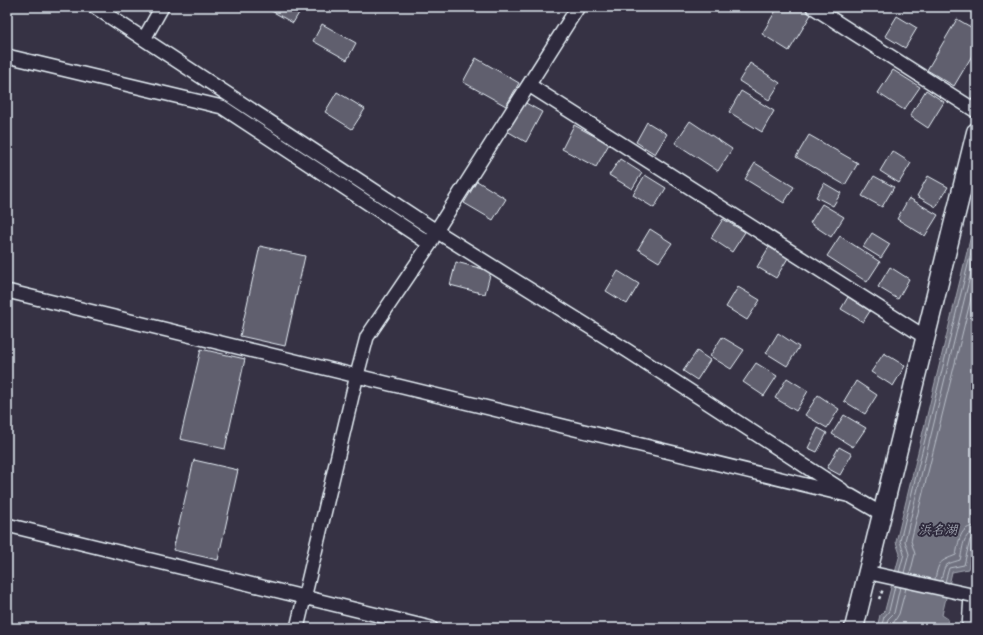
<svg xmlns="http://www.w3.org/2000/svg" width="983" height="635" font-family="'Balsamiq Sans','Klee One',sans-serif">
<rect width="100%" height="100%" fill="#363244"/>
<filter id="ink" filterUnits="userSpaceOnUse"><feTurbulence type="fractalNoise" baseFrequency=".025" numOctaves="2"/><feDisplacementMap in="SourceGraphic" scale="8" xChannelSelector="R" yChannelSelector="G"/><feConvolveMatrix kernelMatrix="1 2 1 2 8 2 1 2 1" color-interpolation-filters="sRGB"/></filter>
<g filter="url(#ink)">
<!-- water -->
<path fill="#70717f" stroke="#a0a4af" d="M976 215V532L968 569 952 572 942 615 948 619 947 628H877L880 615 885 610 900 554 896 542Z"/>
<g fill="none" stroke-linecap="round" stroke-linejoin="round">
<!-- shore -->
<path stroke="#b8bec8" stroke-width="1" d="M899 572 904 554 900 541 976 232
M904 573 909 554 905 541 976 252
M910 574 915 554 911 541 976 278
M935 579C939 561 939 562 956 555 959 542 959 526 976 526
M941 581C945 563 944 565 960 560 963 550 962 532 976 532
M945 582 949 568 964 565 970 540 973 537H976
M881 628 884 617 889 611 895 586
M886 628 888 619 894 613 900 587
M892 628 894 622 899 614 906 588"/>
</g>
<!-- building -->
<path fill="#605e6e" stroke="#e8f1f8" d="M269 7H301L302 8 293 23 268 9Z
M778 7H803L812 13 789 51 762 34Z
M897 16 917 28 905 48 885 36Z
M957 19 976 30V49L954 86 927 70Z
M322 24 356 43 347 60 313 41Z
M476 58 519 83 506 106 463 82Z
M750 63 780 83 769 100 739 81Z
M893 70 920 87 904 110 878 93Z
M926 90 944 102 928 128 910 116Z
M741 91 774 111 762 132 729 112Z
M337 92 365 109 352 129 325 112Z
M524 102 542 112 526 142 507 131Z
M690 121 732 149 718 171 675 143Z
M647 122 667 134 655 154 636 142Z
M574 125 609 144 596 167 562 149Z
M809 135 858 163 845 185 796 157Z
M892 151 911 163 899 183 880 171Z
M620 159 642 173 632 189 609 175Z
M755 163 794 187 784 203 745 179Z
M645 175 666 188 654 208 633 195Z
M874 176 894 187 882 207 862 196Z
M928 176 948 187 936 207 917 196Z
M477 181 506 199 493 220 464 203Z
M824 183 841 193 833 206 816 197Z
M909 198 938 215 925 236 897 219Z
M822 204 844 217 831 237 810 223Z
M723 219 745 232 732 252 711 238Z
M650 229 672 243 659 262 638 249Z
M872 233 890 244 881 258 863 247Z
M840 236 880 262 867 282 827 256Z
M260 246 305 256 285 346 240 336Z
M769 247 788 258 776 278 757 267Z
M456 262 491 271 485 294 450 285Z
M890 267 909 279 898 299 878 287Z
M618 271 639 284 627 304 606 291Z
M738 287 760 300 747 320 726 307Z
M848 297 870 311 863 322 841 309Z
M778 333 799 347 787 366 766 353Z
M722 337 744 350 731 369 710 356Z
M201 349 245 359 225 449 180 439Z
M697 351 710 360 697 380 683 371Z
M884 353 905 366 893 386 871 372Z
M756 363 777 376 764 396 743 382Z
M787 378 808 391 796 411 775 398Z
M856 381 877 395 865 414 844 401Z
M818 395 839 409 827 428 805 415Z
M844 415 866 428 853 447 832 434Z
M818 428 827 433 817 452 808 448Z
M839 447 852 454 840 475 827 468Z
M194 460 238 470 218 560 173 550Z"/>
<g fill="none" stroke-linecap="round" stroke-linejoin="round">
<defs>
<path id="street" d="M95 7 436 231 628 351 842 490
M813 7 976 111
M144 39 162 7
M7 56 222 107 430 244
M529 85 925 337
M7 291 851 496 882 514
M7 525 431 628
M297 628 357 375 367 337 430 244 436 231 578 7
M969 628 971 595H976"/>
<path id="secondary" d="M854 628 976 132"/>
</defs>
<!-- street casing -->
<use href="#street" stroke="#e8f1f8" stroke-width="16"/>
<!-- secondary casing -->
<use href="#secondary" stroke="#e8f1f8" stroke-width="21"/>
<!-- path -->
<path stroke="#e8f1f8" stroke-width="2.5" stroke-dasharray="3 3" stroke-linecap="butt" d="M879 599 883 589"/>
<!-- street -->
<use href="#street" stroke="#2f2a3d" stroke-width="13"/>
<!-- secondary -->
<use href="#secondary" stroke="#2f2a3d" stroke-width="18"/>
<defs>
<path id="street-bridge" d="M875 574 971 595"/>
</defs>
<!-- street-bridge casing -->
<use href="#street-bridge" stroke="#e8f1f8" stroke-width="16" stroke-linecap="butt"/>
<!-- street-bridge -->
<use href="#street-bridge" stroke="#2f2a3d" stroke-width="13"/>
</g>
</g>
<g text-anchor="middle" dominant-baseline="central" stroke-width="4" stroke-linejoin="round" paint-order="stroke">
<!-- water labels -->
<g font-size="13" font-style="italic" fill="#b2b7c2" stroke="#2f2a3d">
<text x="938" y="530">浜名湖</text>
</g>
</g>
<!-- margin -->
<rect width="983" height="635" fill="none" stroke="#2f2a3d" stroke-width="24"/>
<rect x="12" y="12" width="959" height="611" fill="none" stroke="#e8f1f8" stroke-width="1.5" filter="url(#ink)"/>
</svg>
